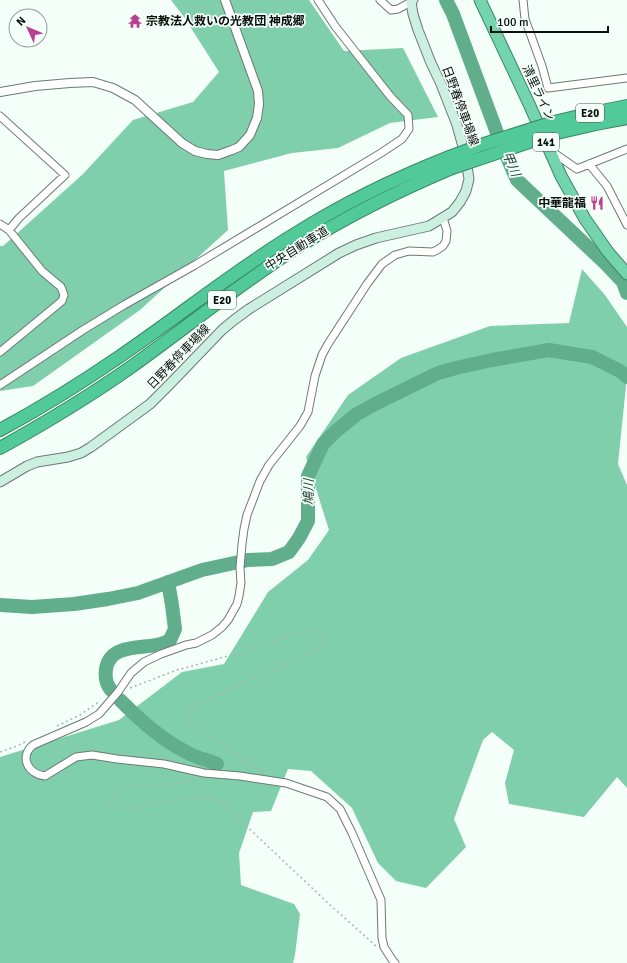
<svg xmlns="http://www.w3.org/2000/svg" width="627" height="963" font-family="Signika,'Noto Sans JP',sans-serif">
<rect width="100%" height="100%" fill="#f4fff9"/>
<!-- forest -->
<path fill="#80cfac" d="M171 0H309L344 51 403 48 438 117 390 123 338 148 292 153 224 171 228 230 140 310 33 386 0 391V246H3L83 174 133 120 193 102 219 72 184 17Z
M582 269 605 295 627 327V376L618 464 627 485V788L617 777 584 817 509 804 505 783 514 750 492 732 483 740 454 819 466 847 426 888 396 881 378 863 352 808 311 771 288 769 271 811 253 812 239 853 241 885 294 904 300 914 295 955 293 963H0V757L119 720 182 672 224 664 268 592 308 560 329 530 306 457 348 395 401 358 490 326 569 323Z"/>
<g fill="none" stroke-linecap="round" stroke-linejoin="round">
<!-- river -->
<path stroke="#60ae8c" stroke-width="14" d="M446 0 453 14 500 141 517 180 605 263 623 282 627 293
M0 605 32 607 74 604 108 599 138 593 202 570 248 560 272 559 289 552 299 538 308 521V476L323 444 336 431 357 414 375 404 438 373 456 368 492 360 549 350 592 357 620 371 627 377
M111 690C106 684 105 676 106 669 110 643 143 649 161 644 164 643 167 642 170 640L175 629 172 605 168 582
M120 700C141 721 162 740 188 753 197 758 208 760 217 764"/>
<defs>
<path id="minor" d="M380 0 391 10 398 9 411 2
M523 0 525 19 542 66 548 88 627 78
M0 116 65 175 33 205 19 218 9 230
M551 151 577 169 627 149
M589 164 607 186 627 225
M0 224 9 230 42 271 61 287 64 295 62 301 0 352
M0 385 83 330 124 305 195 265 381 153 402 139 409 129 408 115 390 96 335 26 318 0
M395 963 393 961 384 947 382 938 381 900 352 833 340 809 327 797 286 783 240 776 204 773 164 764 117 759 92 755 76 757 45 776C28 774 19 757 33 745L86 722 99 714 118 692 131 673 144 662 161 654 186 645 196 643 212 635 222 627 228 620 237 604 239 596 241 583 240 568 242 544 244 529 247 515 260 481 269 465 300 426 308 412 315 376 322 355 328 344 367 284 382 264 395 255 409 251 433 252 437 250 443 246 446 241 447 231 443 218"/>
<path id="tertiary" d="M0 92 35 86 70 83 93 82 113 88 135 100 182 143 195 151 207 154 218 155 232 150 239 147 250 135 257 118 259 104 258 91 225 0"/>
<path id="secondary" d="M0 482 27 466 37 462 68 457 81 453 91 447 150 404 170 384 222 330 234 320 249 309 339 253 356 245 376 238 429 226 452 212 460 202 466 191 469 179 465 154 457 125 441 84 431 63 418 30 413 14 411 2 413 0"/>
<path id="trunk" d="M480 0 530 106 561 176 585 219 608 252 627 274"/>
<path id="motorway" d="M554 122 592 113 627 106
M557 133 596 124 627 118
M0 430C41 408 81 383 119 357 178 317 234 271 295 234 344 203 396 178 449 157
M0 448C45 423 90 396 131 367 188 326 242 282 301 245 349 215 400 190 452 168"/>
</defs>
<!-- minor casing -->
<use href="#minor" stroke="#6b7a72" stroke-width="9"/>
<!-- tertiary casing -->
<use href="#tertiary" stroke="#6b7a72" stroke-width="10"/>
<!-- secondary casing -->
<use href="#secondary" stroke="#6b7a72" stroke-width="11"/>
<!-- trunk casing -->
<use href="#trunk" stroke="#388868" stroke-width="13"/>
<!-- motorway casing -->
<use href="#motorway" stroke="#388868" stroke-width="14"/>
<!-- path -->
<path stroke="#aab3ae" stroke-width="1.5" stroke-dasharray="2 3" stroke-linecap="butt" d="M130 688 177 670 235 654 293 634 310 632 321 638 324 642 321 648 196 704 189 710 188 721 195 729 246 760 263 772
M57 726 80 715 100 701
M0 752 17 746 27 741
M194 778 187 781 167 786 150 787H128L114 793 111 800 117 807 128 809 198 796 205 797 221 802 329 904 376 946"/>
<!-- minor -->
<use href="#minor" stroke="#fff" stroke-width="7"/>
<!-- tertiary -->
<use href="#tertiary" stroke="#fff" stroke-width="8"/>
<!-- secondary -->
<use href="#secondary" stroke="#cbefe0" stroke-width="9"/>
<!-- trunk -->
<use href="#trunk" stroke="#74d4ae" stroke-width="11"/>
<!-- motorway -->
<use href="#motorway" stroke="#51c999" stroke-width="12"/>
<defs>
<path id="motorway-bridge" d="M449 157 484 144 554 122
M452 168 526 143 557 133"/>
</defs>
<!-- motorway-bridge casing -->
<use href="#motorway-bridge" stroke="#388868" stroke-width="14" stroke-linecap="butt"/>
<!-- motorway-bridge -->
<use href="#motorway-bridge" stroke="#51c999" stroke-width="12"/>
</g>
<!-- icons -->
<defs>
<symbol id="temple-bare" viewBox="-9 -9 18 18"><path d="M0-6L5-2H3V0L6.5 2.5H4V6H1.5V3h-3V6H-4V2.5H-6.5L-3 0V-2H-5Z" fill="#bb3f90" stroke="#f4fff9" stroke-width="2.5" paint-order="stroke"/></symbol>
<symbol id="restaurant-bare" viewBox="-9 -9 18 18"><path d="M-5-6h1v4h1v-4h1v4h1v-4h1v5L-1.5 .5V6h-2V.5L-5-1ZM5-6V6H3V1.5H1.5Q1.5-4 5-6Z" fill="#bb3f90" stroke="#f4fff9" stroke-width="2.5" paint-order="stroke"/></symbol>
</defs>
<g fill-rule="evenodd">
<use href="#temple-bare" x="125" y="11" width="20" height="20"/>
<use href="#restaurant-bare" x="587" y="193" width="20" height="20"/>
</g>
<g text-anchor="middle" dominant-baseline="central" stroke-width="3.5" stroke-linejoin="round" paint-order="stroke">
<!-- shield labels -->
<g fill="#f4fff9" stroke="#505753" stroke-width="1">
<rect x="576" y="104" width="28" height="18" rx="3"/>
<rect x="533" y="133" width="26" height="18" rx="3"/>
<rect x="208" y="291" width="28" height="18" rx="3"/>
</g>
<g font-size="11" font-weight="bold" fill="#090f0c">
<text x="590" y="113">E20</text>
<text x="546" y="142">141</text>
<text x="222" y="300">E20</text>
</g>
<!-- poi labels -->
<g font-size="12" font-weight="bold" fill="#090f0c" stroke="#f4fff9" text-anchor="start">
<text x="146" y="21">宗教法人救いの光教団 神成郷</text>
<text x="586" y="203" text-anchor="end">中華龍福</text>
</g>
<!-- street labels -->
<g font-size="12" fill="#090f0c" stroke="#f4fff9">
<text transform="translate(538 93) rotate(65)">清里ライン</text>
<text transform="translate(460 106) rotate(70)">日野春停車場線</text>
<text transform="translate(297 249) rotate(-32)">中央自動車道</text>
<text transform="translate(179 357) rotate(-46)">日野春停車場線</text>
</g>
<!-- water labels -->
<g font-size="13" font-style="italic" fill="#1b3e2f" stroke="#f4fff9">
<text transform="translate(511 164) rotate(67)">甲川</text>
<text transform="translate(309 492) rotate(-89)">鳩川</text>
</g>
</g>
<!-- north arrow -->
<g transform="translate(28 28) rotate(314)"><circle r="19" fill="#f4fff9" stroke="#969f9a"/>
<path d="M0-3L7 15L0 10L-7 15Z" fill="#bb3f90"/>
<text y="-6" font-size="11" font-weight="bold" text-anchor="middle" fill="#090f0c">N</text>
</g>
<!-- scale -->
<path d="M491 26v6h117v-6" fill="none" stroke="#090f0c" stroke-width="2"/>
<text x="497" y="26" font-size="12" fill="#090f0c" stroke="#f4fff9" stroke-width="3" paint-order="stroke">100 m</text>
</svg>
